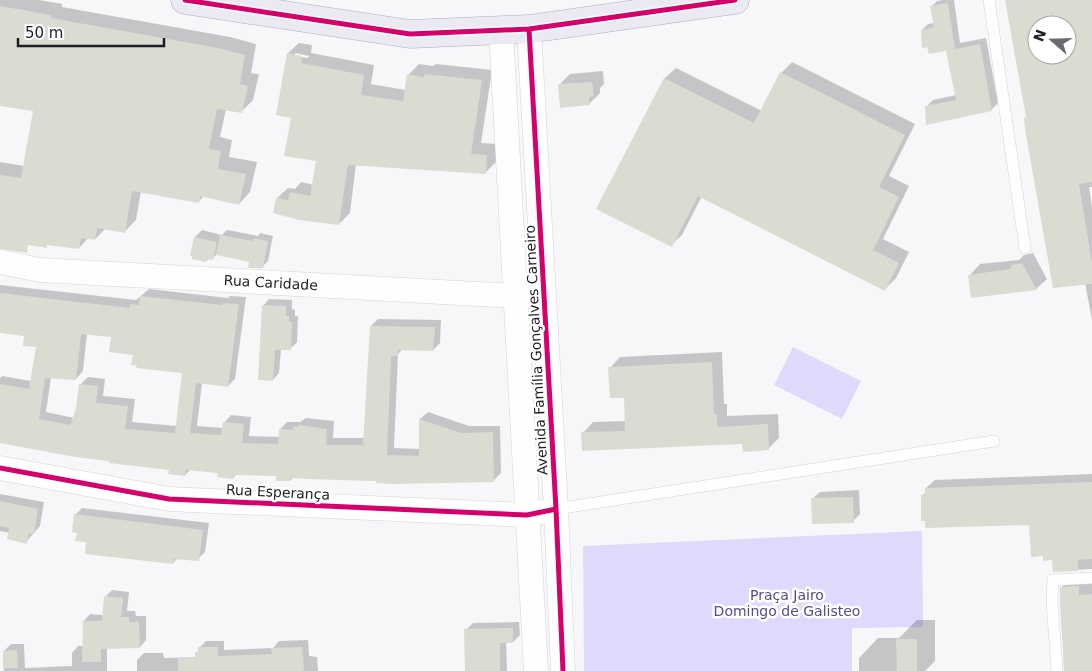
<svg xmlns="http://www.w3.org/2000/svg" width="1092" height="671" font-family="'DejaVu Sans',sans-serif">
<rect width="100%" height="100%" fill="#f7f7fa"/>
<!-- green -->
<path fill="#dddafc" d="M793 347 861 381 842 419 774 385Z
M922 531 923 627 852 628V671H584L583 546Z"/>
<!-- shadow -->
<path fill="#0003" fill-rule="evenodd" d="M0 0H39L62 4V7L230 37 256 44 251 73 259 74 253 100 241 112 226 109 220 137 232 140 229 157 257 162 250 192 239 204 204 196 198 202 141 191 136 220 125 231 106 228 95 239 88 238 79 248 48 244 46 246 0 237V162L24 166 35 110 0 105Z
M943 0H954L960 43 986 38 998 103 991 110 926 107 933 100 956 95 947 51 950 49 922 30 928 24 934 23 931 7 937 1Z
M1006 0H1092V187H1089L1092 208V320L1085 283 1025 118 1027 116ZM1037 25H1067V55H1037Z
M299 43 312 45 311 53 374 65 371 84 406 90 408 75 419 64 433 66 436 64 492 70 481 143 497 144 496 162 485 173 356 164 350 213 339 224 277 198 288 188 295 189 301 182 314 185 318 160 292 117 288 53ZM295 53 309 56 308 58 295 56Z
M792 62 915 124 889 176 909 186 883 239 909 252 896 278 885 289 702 196 682 235 671 245 598 208 665 78 676 68 762 111 781 73Z
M603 71 604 84 600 88V93L589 104 559 85 570 74Z
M202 230 222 235 227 230 258 236 260 233 273 236 268 261 262 267 251 261 217 254 212 259 209 258 206 261 195 237Z
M1033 253 1047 279 1036 289 970 275 980 264 1019 260 1024 255Z
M0 285 136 300 149 289 228 298 230 296 246 297 235 379 228 386 202 383 197 426 223 428 224 423 231 415 251 417 249 436 280 437V429L287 422H300L306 418 334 421 333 438H365L371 326 378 319 441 320 440 343 433 350 403 349 398 354 394 448 421 449 420 419 428 412 469 426H500L501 473 494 480H377L294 477 291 480 278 475 237 474 233 478 219 472 191 469 185 475 170 469 0 442V378L2 376 31 381 37 346 25 335 0 332ZM87 333 112 336 134 354 184 371 177 426 132 422 135 399 103 396 105 379 88 377 80 385 77 409 74 418 46 412 51 377 76 379 83 371Z
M269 299 292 300V309L295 310V316H298L297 342 290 349H281L279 373 273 380 263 306Z
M722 352 724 404H727V416L778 414 779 438 768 449 744 442 583 433 593 422 626 421V396L610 368 620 357Z
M1092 474V569L1054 571V559L1044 555 1030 523 922 496 926 492V488L935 480Z
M859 490 860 514 853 521 812 499 820 492Z
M0 494 44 502 40 526 26 542 10 533 0 531Z
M82 508 209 523 205 552 198 559 178 558 173 563 87 541 78 532 75 515Z
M1092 577V671H1066L1061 588 1070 579Z
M112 590 129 592 127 611H135L136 616H146V640L140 647 107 648V671H4V651L11 644H24L25 668 72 666V653L78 646H84V621L90 614 103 615 105 597Z
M917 620H935V661L925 671H859V658L878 638H899Z
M519 622 520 635 513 642H506L507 671H467L466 630 473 623Z
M308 640 309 656 317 657 318 671H137V660L144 653H163L164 658 197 657 199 648 206 641H224V650L273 648 279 641Z"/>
<!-- building -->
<path fill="#d8dcd1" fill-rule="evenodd" d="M1005 0H1092V182L1079 184 1092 263V284L1053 288 1025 129 1024 118 1026 117ZM1037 25H1067V39L1070 55H1037Z
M948 3 955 49 929 54 927 47 922 48 921 30 934 27 930 6Z
M0 6 51 15V18L218 48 245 55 240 84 248 86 242 113 217 109 209 149 221 151 218 169 246 174 239 205 200 196 199 203 132 191 125 233 97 228 95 240 81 238 79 249 47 245V248L28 245 27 253 0 249V175L21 178 33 111 0 106Z
M980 44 992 111 926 125 925 106 956 100 946 51Z
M287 53 302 56 301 63 364 75 361 95 403 101 407 74 424 77V74L482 80 471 154 487 155 486 174 348 165 339 225 299 220 273 213 276 198 288 200 290 192 310 196 316 161 284 156 291 118 276 115Z
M780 72 905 135 879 187 899 197 873 250 899 263 885 291 698 196 672 247 596 209 664 78 754 123Z
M592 82 594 96 589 97 590 105 560 108 558 84Z
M220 235 253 241V238L268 241 263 268H248L249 262 216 255Z
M194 237 217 242 213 260 207 259 206 262 192 259V256H190Z
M1022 263 1037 290 971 298 968 275 1010 269 1012 265Z
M0 293 130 308V304L139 305 140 296 222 305V303L239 304 228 387 196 383 190 433 221 435 223 422 244 424 242 443 278 444 279 429 294 430 293 427H298V425L327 429 326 445H363L370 326 435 327 433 351 398 350 397 356H391L387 455 419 456V419L461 433 493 432 494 482 392 484 376 483V481H373L307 479 291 478V481H276V476L234 475 233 479 217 477 218 473 186 470 185 476 168 474 169 470 109 463V461L75 457 0 443V384L29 389 36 347 23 346 24 336 0 333ZM81 334 111 337 109 352 133 355 131 365 137 366 136 368 182 373 175 433 125 429 128 406 96 403 98 386 79 384 76 408 70 425 39 419 45 378 76 380Z
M262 305 286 306V316H289V322H292L291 350H275L273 381 258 380Z
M712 362 714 414H717V427L768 424 769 450 743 452 742 444 582 451 581 432 625 431 624 398H610L608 367Z
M1092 482V559L1078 560V571L1053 572 1052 560 1043 561V556L1031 557 1029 525 925 528V521H921V495H925V488Z
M853 497 854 523 812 524 811 498Z
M0 501 38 509 34 534 29 533 27 544 7 539 9 528 0 526Z
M74 514 203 530 199 561 174 559 173 564 85 554 86 542 75 541 77 533 72 532Z
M1079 586V595L1092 594V671H1064L1060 601V587Z
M104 596 123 598 121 617H129V622H139L140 648 101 649V662H82L83 621H102Z
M513 628V643H500V671H465L464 629Z
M896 639H917V671H897Z
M198 647H218V656L272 654 271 648 302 647 304 671H178V658L195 657V652H198Z
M17 650 18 668H3V651Z"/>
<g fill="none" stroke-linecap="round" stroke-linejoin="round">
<defs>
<path id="lane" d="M989 0 1025 248
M556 509 994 441
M1057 671 1052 601 1053 580 1092 578"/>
<g id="street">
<path d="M529 29 556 509 563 671"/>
<path d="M501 31 536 671"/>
<path id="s1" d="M0 262 40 270 515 296 529 295"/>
<path d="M0 468 169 499 527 515 542 512"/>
</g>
<path id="primary" d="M185 0 410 34 529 29 735 0"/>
</defs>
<!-- lane casing -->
<use href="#lane" stroke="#d4d4da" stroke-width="12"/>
<!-- street casing -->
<use href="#street" stroke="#d4d4da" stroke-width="25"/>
<!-- primary casing -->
<use href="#primary" stroke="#b0adbc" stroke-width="29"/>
<!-- lane -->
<use href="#lane" stroke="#fefefe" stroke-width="11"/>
<!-- street -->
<use href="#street" stroke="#fefefe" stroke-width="24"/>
<!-- primary -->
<use href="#primary" stroke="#ebe9f2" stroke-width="28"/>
<defs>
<path id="cycleway" d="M185 0 410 34 529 29 735 0
M529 29 556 509 563 671
M0 468 169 499 527 515 556 509"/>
</defs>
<!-- cycleway casing -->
<use href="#cycleway" stroke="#fff" stroke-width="8"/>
<!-- cycleway -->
<use href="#cycleway" stroke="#d6006c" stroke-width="5"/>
</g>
<g text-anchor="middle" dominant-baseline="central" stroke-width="5" stroke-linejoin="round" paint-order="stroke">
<!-- street labels -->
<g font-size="14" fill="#1f1e27" stroke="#fff">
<text stroke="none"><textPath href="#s1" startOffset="272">Rua Caridade</textPath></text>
<text transform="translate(536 350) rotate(-93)">Avenida Família Gonçalves Carneiro</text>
<text transform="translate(278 492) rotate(3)">Rua Esperança</text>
</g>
<!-- park labels -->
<g font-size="14" fill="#554a93" stroke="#fff">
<text x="787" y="595">Praça Jairo<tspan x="787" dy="16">Domingo de Galisteo</tspan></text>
</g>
</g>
<!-- north arrow -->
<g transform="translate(1052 40) rotate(290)"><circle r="24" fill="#ffffff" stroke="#a5a5a9"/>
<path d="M0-4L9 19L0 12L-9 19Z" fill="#6b6a71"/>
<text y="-8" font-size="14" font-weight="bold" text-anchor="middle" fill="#1f1e27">N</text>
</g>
<!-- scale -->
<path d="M18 38v8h146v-8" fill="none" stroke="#1f1e27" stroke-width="2.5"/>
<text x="25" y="38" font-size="15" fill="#1f1e27" stroke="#ffffff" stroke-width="4" paint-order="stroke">50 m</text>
</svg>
